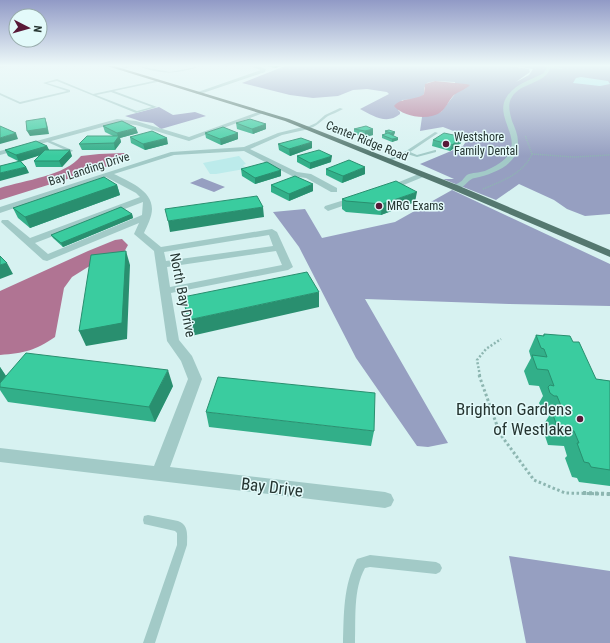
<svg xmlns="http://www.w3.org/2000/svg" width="610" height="643" font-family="'Roboto Condensed',sans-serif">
<rect width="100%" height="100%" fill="#d7f2f1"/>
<!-- green -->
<path fill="#969fc1" d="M285 66H510L529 69 530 72 516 82 529 75 533 69 515 66H610V214L585 216 567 209 554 200 519 184 496 200 443 179H454L420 164 463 146 469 137 443 127 420 131 422 117 441 112 455 94V82L435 81 427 83 424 88V94L418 99 402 100 398 110 400 112V114C387 125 373 116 360 109L389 94 387 92 367 89 353 90 338 96 313 98 290 95 242 83Z
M159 107 173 115 195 112 206 116 161 129 153 123 140 121 125 116Z
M202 178 225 187 214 192 190 183Z
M452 190 610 264V306L509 304 365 299 448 443 428 447 417 446 356 358 299 247 273 212 305 209 322 238 395 222Z
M509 556 610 571V643H526Z"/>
<!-- sand -->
<path fill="#aae9f0" d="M581 77 608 81 610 84 600 86 573 83 576 78Z"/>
<!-- plaza -->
<path fill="#bcebeb" d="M239 156 246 164 243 165 245 167 250 168 216 174H210L203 163Z"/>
<!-- water -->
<path fill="#b07493" d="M435 81 466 84 470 85C465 90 459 91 454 95 449 100 446 108 441 112 429 121 403 117 394 106 401 97 415 101 424 94L425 84Z
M124 153 128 156 126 159 115 164 0 200V188C25 180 65 176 81 156L99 154Z
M122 239 128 245 123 254 88 267 72 277 64 288 55 337C34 351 25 353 0 355V291L88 251 115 240Z"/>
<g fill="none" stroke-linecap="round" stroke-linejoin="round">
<!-- path-far4 -->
<path stroke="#8db6b1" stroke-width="1" stroke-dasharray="1 1" stroke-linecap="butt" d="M354 66 375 69 386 66
M524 66 537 68
M548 84 555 81 560 75"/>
<!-- path-far3 -->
<path stroke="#8db6b1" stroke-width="1.5" stroke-dasharray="1 1" stroke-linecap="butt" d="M532 154 574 157 610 155
M483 189C502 181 523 174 532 154L525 135"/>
<!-- path-far2 -->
<path stroke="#8db6b1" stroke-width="2.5" stroke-dasharray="2 2" stroke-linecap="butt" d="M480 376 477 360 486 349 501 339"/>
<!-- path-far1 -->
<path stroke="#8db6b1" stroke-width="3" stroke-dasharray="2.5 2.5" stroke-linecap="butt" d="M479 375 500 434 534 480 565 493 610 494"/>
<!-- path -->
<path stroke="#8db6b1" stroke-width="4" stroke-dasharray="3 3" stroke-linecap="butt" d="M583 493 610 494"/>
<!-- lane -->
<path fill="#a2cac7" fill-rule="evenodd" d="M128 66H134L119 70 118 69Z
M138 66 170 72 201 66C179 74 160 75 138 66Z
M548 66 562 68 563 69 547 68Z
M57 79 93 94 158 80 157 82 114 91 157 107 136 113 57 81 47 83 70 90V92L20 104 0 95V93L20 102 67 91 43 83ZM111 92 152 107 137 111 96 95Z
M340 108 343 109C338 112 332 114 328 116 321 121 314 130 305 128L316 123 325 115Z
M435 132 438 133 410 152 417 155 435 150H436V152L417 157 407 154 387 162 384 161 406 151Z
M46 139 72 150 73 151 70 152 45 141 44 140Z
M148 515 178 521C189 525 187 535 187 545L155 643H143L177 545V533L175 531 144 524 143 520 144 516Z
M370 555 436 562 440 564 442 568 440 572 436 574 370 567 365 568C353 590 356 618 355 643H343C344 614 343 586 357 559Z"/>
<!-- street -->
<path fill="#a2cac7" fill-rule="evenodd" d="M0 66H9L0 68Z
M249 66H258L266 69 265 72 200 94 195 93 261 70Z
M545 66H549L550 69C544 84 520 83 512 97 507 104 510 114 512 121 515 128 518 135 518 142 519 165 493 174 475 178 466 179 465 192 451 189V185C454 185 458 184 460 182 464 180 464 176 469 174 475 172 481 173 487 170 538 148 492 122 506 98 514 84 531 80 544 73L546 69Z
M261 111 266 112 189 141 136 125 117 123 0 155V151L117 119 136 121 189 137Z
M307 126 309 127V129L282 135 250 149 297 172 311 174 337 188V192H331L306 178 292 176 244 151 174 155 114 174C128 181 152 190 152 209 152 217 147 226 144 233L161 247 272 229 277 232 293 267 288 270 171 293 179 340 192 356 202 379 170 467 385 492 391 494 394 500 391 506 385 508 0 462V448L154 466 188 379 181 361 167 341 154 251 134 234 139 223 47 261 43 260 1 222 2 220H8L30 238 140 197 136 193 106 177 0 213V207L171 152 244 147 278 133ZM143 202 142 215 48 254 35 243ZM269 235 273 246 166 261 164 252ZM276 251 282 265 170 287 167 267Z
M421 173H424L428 175 389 191H386L382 189Z
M357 196 361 198 360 200 328 211 324 208 325 206Z"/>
<!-- primary -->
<path fill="#557870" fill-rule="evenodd" d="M107 66H114L289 119 457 185 610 250V257L451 189 285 121Z"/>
</g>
<!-- wall -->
<path fill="#32af89" d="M267 66H281L275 68Z
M236 123 266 124V129L253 134 237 129Z
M103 126 138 133 120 138 121 142 115 150H82L79 144 113 136 105 132Z
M354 129H373V135L364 137 354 134Z
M385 131 395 132 394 135H393L398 140 392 142 382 138V135L386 134H385Z
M205 133H238V139L221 145 206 138Z
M130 137 168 144 145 150 131 143Z
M433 140 461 143 450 151 432 146Z
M278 144 312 148 290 156 279 150Z
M47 146 49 150 72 156 62 167H36L34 161 40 155 21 161 26 167 29 173 18 161 8 156 5 150Z
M297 156 331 162 310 169 297 162Z
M241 169 281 176 255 184 242 176Z
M326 169 365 174 342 183 326 175Z
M117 185 120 195 30 228 18 218 13 208Z
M271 185 313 191 289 201 271 192Z
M342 199 415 202 381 215 346 212 342 209Z
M132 214 133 218 63 247 53 238 51 235Z
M544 334 573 342 596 379 610 381V486L579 482 577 478 572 477 565 458 567 456 564 446 548 445 542 427 549 416 548 411H544L541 408 539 403 543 396 539 386 529 385 524 371 531 358 529 351 536 335 543 336Z
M0 367 6 376 173 386 155 422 8 402 0 390Z
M206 412 374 431 371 446 209 427Z"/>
<!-- shaded-wall -->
<path fill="#298f6f" d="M275 66H281L275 68Z
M45 118 47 124 49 134 30 136 27 131Z
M266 124V129L253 134 252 129Z
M136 128 138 133 120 138 121 142 115 150 114 143 118 137 117 133Z
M373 129V135L364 137 365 131Z
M395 132 394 135 390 136 391 133Z
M16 133 18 139 0 144V138Z
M238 133V139L221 145 220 139Z
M463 137 461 143 450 151 452 145Z
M167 138 168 144 145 150 143 144Z
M398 138V140L392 142V139Z
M312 142V148L290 156 289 149Z
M47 146 50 152 19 162 16 155Z
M70 150 72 156 62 167 59 161Z
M332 156 331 162 310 169V163Z
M26 167 29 173 0 181V173Z
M365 167V174L342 183 343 176Z
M281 170V176L255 184V178Z
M313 184V191L289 201V194Z
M117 185 120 195 30 228 25 217Z
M417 192 415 202 381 215 382 204Z
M263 207 264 217 170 232 168 221Z
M132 214 133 218 63 247 61 243Z
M126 251 130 265 127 339 86 346 79 331Z
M7 263 13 274 0 279V265Z
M319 292V307L191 336 188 320Z
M0 367 6 376 0 384Z
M168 370 173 386 155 422 149 407Z"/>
<!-- building -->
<path fill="#3acc9f" stroke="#298f6f" d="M45 118 47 128 27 131 26 121Z
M250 119 266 124 252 129 236 123Z
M122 121 136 128 117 133 103 126Z
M0 126 16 133 0 138Z
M366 126 373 129 365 131 354 129Z
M223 127 238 133 220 139 205 133Z
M389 130 395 132 391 133 385 131Z
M152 131 167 138 143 144 130 137Z
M388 133 398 138 392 139 382 135Z
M444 133 463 137 452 145 433 140Z
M87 136H119L114 143 79 144Z
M301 138 312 142 289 149 278 144Z
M36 141 47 146 16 155 5 150Z
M45 150H70L59 161H34Z
M319 150 332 156 310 163 297 156Z
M349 160 365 167 343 176 326 169Z
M20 161 26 167 0 173V166Z
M267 162 281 170 255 178 241 169Z
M295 176 313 184 289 194 271 185Z
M104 177 117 185 25 217 13 208Z
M396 181 417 192 382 204 346 201 342 199Z
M257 196 263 207 168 221 165 209Z
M121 207 132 214 61 243 51 235Z
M126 251 122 323 79 331 91 255Z
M0 256 7 263 0 265Z
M307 272 319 292 188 320 183 297Z
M544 334 570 336 573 342H579L596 379 610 381V470L591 467 589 463 584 462 577 443H579L574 431 558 429 552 412 564 413 557 396H554L550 393 548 387 550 385 554 386 548 370 537 369 532 355 547 357 544 349 541 348 536 335 544 336Z
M26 353 168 370 149 407 0 387V383Z
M218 377 375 393 374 431 206 412Z"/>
<!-- sky -->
<linearGradient id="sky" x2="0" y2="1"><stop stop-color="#919ac6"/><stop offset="0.42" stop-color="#edf9f9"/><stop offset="1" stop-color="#edf9f9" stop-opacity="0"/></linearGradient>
<rect width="610" height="156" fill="url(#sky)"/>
<!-- markers -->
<g fill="#581937" stroke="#e3fafa" stroke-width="1.5">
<circle cx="446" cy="144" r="4"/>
<circle cx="379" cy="206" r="4"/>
<circle cx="580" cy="419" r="4"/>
</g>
<g text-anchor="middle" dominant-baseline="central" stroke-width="3" stroke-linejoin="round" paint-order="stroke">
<!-- far-poi labels -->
<g font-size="12" fill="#253531" stroke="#e3fafa" text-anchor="start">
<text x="454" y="137">Westshore<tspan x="454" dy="14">Family Dental</tspan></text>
<text x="387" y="206">MRG Exams</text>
</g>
<!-- far-street labels -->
<g font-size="12" fill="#253531" stroke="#e3fafa">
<text transform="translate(367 141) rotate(22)">Center Ridge Road</text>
<text transform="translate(89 169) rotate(-18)">Bay Landing Drive</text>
</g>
<!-- street labels -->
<g font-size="14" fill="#253531" stroke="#e3fafa">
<text transform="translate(183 295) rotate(79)">North Bay Drive</text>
</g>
<!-- near-poi labels -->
<g font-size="17" fill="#253531" stroke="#e3fafa" text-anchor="end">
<text x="572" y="409">Brighton Gardens<tspan x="572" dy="20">of Westlake</tspan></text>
</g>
<!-- near-street labels -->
<g font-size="17" fill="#253531" stroke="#e3fafa">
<text transform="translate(272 487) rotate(7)">Bay Drive</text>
</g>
</g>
<!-- north arrow -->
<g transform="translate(28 28) rotate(96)"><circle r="19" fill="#e3fafa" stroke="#97abaa"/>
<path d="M0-3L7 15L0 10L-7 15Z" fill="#581937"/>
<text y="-6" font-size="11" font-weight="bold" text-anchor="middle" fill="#253531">N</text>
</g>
</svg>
